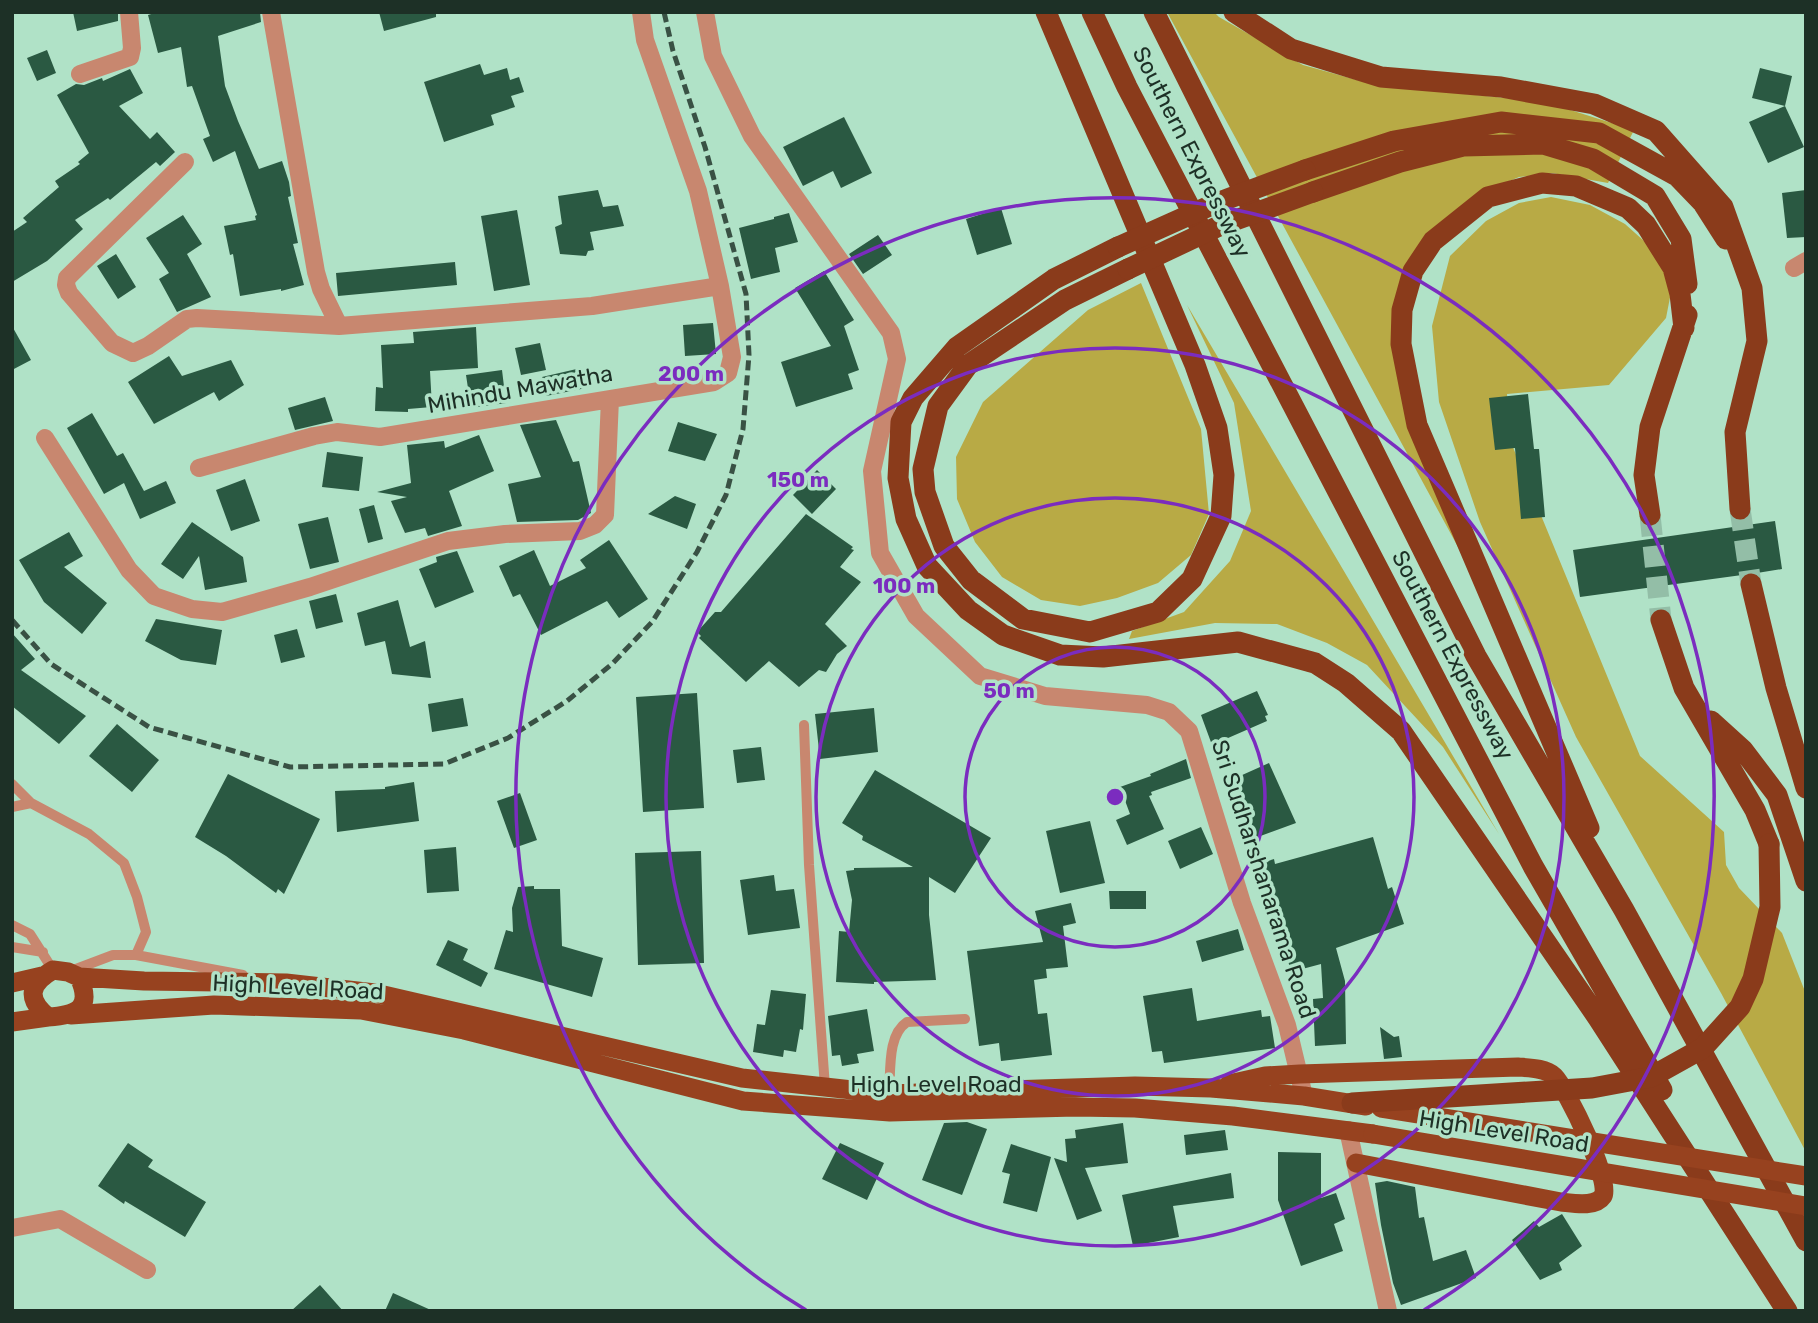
<svg xmlns="http://www.w3.org/2000/svg" width="1818" height="1323" font-family="Rubik,sans-serif">
<rect width="100%" height="100%" fill="#b0e2c7"/>
<!-- green -->
<path fill="#b8aa45" d="M1167 12H1214L1219 17 1303 65 1375 85 1545 102 1634 130 1608 183 1552 173 1519 177 1477 195 1434 228 1394 352 1464 558Z
M1551 197 1590 205 1625 224 1662 257 1673 282 1666 318 1609 385 1507 394 1510 440 1640 756 1724 832 1726 865 1739 888 1782 933 1806 994V1152L1721 993 1576 737 1480 522 1439 402 1432 326 1450 256 1486 221 1519 203Z
M1141 283 1201 429 1209 514 1191 555 1158 583 1117 598 1080 606 1041 600 1002 577 975 542 957 499 956 457 983 402 1088 310Z
M1187 305 1499 834 1443 747 1367 665 1327 643 1277 624 1215 623 1129 639 1132 631 1184 612 1230 561 1251 511 1234 403Z"/>
<!-- building -->
<path fill="#2a5942" d="M73 12H118V21L77 31Z
M158 12H260L261 22 218 36 225 86 238 121 259 169 282 161 289 182 291 196 288 197 298 243 293 244 304 285 281 291V289L240 296 233 254 230 255 224 226 256 220 255 216 257 215 235 151 213 162 203 139 210 136 192 86 187 87 181 47 158 53 148 15Z
M379 12H436V17L384 31Z
M47 50 56 73 37 81 27 58Z
M480 64 484 75 507 68 510 80 519 77 524 92 511 96 515 107 491 115 494 125 444 142 424 82Z
M1760 68 1792 76 1785 106 1752 98Z
M130 69 143 93 119 106 150 139 157 132 175 152 160 166 156 162 110 200 108 198 75 220 83 229 47 261 12 282V232L27 222 23 218 59 187 55 181 80 164 78 162 89 153 57 95 76 84 84 85 102 78 103 81Z
M1785 106 1804 147 1768 163 1749 122Z
M844 117 872 173 841 188 833 171 803 186 783 147Z
M598 190 603 207 618 205 624 226 590 232 594 250 588 251 586 256 560 254 555 227 562 224 558 196Z
M1806 190V237L1787 238 1782 193Z
M1001 208 1012 244 977 255 966 219Z
M517 210 530 285 494 291 481 216Z
M789 213 798 242 775 248 780 272 751 279 739 228 774 219V217Z
M183 215 202 244 187 254 211 297 177 312 159 279 169 273 146 238Z
M878 235 892 255 863 274 849 254Z
M116 254 136 287 118 299 97 266Z
M455 262 457 285 338 296 336 273Z
M824 271 854 320 844 326 859 370 848 374 853 389 796 407 781 362 831 346 795 288Z
M713 323 716 354 685 356 683 325Z
M12 326 31 360 12 370Z
M476 327 478 368 430 371 432 407 408 409V412L375 411 376 387 383 388 381 345 414 343 413 332Z
M540 343 546 370 521 375 515 348Z
M169 356 182 376 231 360 244 385 219 401 214 392 154 424 128 382Z
M581 368 586 388 546 396 542 377Z
M502 370 506 403 471 408 466 375Z
M1528 394 1534 449H1539L1545 517 1521 519 1515 448 1495 450 1489 398Z
M325 397 333 421 295 430 288 408Z
M92 413 117 456 123 453 144 491 166 481 176 503 140 519 124 483 104 494 67 428Z
M556 420 573 462 579 461 591 513 578 520 517 522 508 484 541 477 520 425Z
M678 422 717 434 705 461 668 451Z
M479 435 494 471 449 491 462 526 428 536 425 528 405 533 391 501 407 497 377 492 411 483 407 445 444 441 445 448Z
M327 452 363 457 359 491 322 487Z
M817 470 836 489 812 514 793 495Z
M245 479 260 521 231 531 216 490Z
M675 496 696 504 687 529 648 514Z
M374 505 383 539 368 543 359 509Z
M806 514 853 547 851 549 854 550 840 567 861 582 825 624 847 646 837 654 826 672 819 670 799 687 769 661 746 682 699 638 701 636 697 632 715 612H721Z
M328 517 339 562 310 569 298 524Z
M1775 521 1782 569 1757 573 1749 571 1742 575 1580 597 1573 550Z
M192 522 243 557 247 582 205 590 199 556 183 579 161 564Z
M69 532 83 556 64 567 107 603 82 634 44 602 19 560Z
M609 540 648 599 619 618 607 601 541 635 520 594 513 597 499 566 534 550 550 586 586 568 580 560Z
M457 551 474 592 435 608 419 569 437 562 436 557Z
M336 594 343 622 316 629 309 601Z
M398 600 410 647 425 641 431 678 392 674 385 641 365 646 357 613Z
M156 619 222 630 216 665 181 660 145 641Z
M297 629 305 657 281 663 274 635Z
M12 633 35 659 21 670 86 716 59 744 12 706Z
M1257 691 1268 715 1265 716 1267 721 1212 745 1201 715Z
M697 693 704 808 643 812 636 697Z
M463 698 468 726 432 732 428 704Z
M874 708 878 752 820 759 815 714Z
M117 724 159 760 132 792 89 756Z
M761 747 765 780 737 783 733 750Z
M1186 759 1191 778 1151 792 1152 795 1149 796 1164 829 1127 845 1116 820 1130 814 1120 787 1151 776 1150 774Z
M1269 763 1296 823 1255 838 1231 780Z
M875 770 991 838 955 893 929 877V915L936 980 874 982V984L836 982 839 931 849 932 852 900 846 871 854 870V868L913 867 862 840 863 836 842 823Z
M228 774 320 819 284 894 278 889 276 893 226 856 195 837Z
M414 782 419 821 337 832 335 791 385 789V787Z
M520 793 537 840 514 848 497 801Z
M1090 821 1105 883 1060 893 1046 831Z
M1201 827 1213 854 1180 869 1168 841Z
M1373 837 1388 889 1392 887 1404 924 1336 948 1345 981 1346 1044 1315 1046 1313 999 1323 998 1321 964 1291 972 1280 930 1273 933 1267 913 1272 912 1255 865 1274 859 1275 864Z
M456 847 459 891 427 893 424 850Z
M701 851 704 963 638 965 635 853Z
M774 875 776 891 794 889 800 928 748 935 740 880Z
M534 886V889H560L562 946 603 958 592 997 494 969 506 930 513 932 512 908 518 887Z
M1109 891H1146V909H1110Z
M1071 903 1076 923 1063 926 1068 967 1046 969 1047 978 1034 980 1038 1014 1047 1013 1052 1055 1001 1061 999 1043 979 1046 967 951 1043 942 1035 911Z
M1238 929 1244 950 1202 962 1196 941Z
M448 940 468 949 463 960 488 973 481 987 436 965Z
M1192 988 1197 1021 1261 1010 1262 1017 1270 1016 1275 1048 1164 1063 1162 1051 1152 1052 1143 996Z
M771 990 806 994 803 1030 800 1029 796 1052 784 1050 783 1057 753 1052 757 1024 765 1025Z
M867 1009 874 1051 857 1054 859 1063 842 1066 840 1055 832 1056 828 1016Z
M1380 1027 1394 1037 1399 1036 1402 1057 1384 1059Z
M967 1122 987 1129 962 1195 922 1180 944 1123Z
M1123 1123 1128 1163 1085 1168 1102 1211 1077 1220 1054 1158 1067 1162 1065 1139 1076 1138 1075 1130Z
M1225 1130 1228 1150 1186 1155 1184 1135Z
M128 1143 153 1160 148 1167 206 1202 185 1237 125 1201 124 1204 98 1186Z
M840 1143 884 1163 867 1200 822 1179Z
M1011 1144 1051 1157 1037 1212 1003 1203 1010 1174 1002 1172Z
M1278 1152 1321 1153V1198L1336 1193 1345 1219 1334 1224 1343 1251 1301 1266 1278 1200Z
M1231 1173 1234 1198 1173 1206 1179 1237 1133 1246 1122 1195Z
M1387 1181 1415 1187 1419 1218 1424 1217 1433 1261 1466 1250 1476 1278 1401 1305 1393 1283 1381 1225 1375 1183Z
M1562 1214 1582 1246 1559 1263 1562 1270 1540 1280 1512 1240 1534 1221 1539 1227Z
M320 1285 343 1311H291Z
M393 1293 433 1311H385Z"/>
<g fill="none" stroke-linecap="round" stroke-linejoin="round">
<!-- motorway-tunnel -->
<path stroke="#93bea7" stroke-width="21" stroke-dasharray="21 10" stroke-linecap="butt" d="M1740 509 1751 584
M1650 515 1661 620"/>
<!-- service -->
<path stroke="#c8876f" stroke-width="10" d="M804 725 809 865 825 1087
M12 784 31 803 89 834 124 863 137 897 146 932 136 955
M12 807 31 803
M12 925 30 934 53 970
M12 947 43 952
M68 972 113 955H136L243 975
M889 1094C891 1071 887 1035 907 1022L965 1019"/>
<!-- minor -->
<path stroke="#c8876f" stroke-width="18" d="M271 12 316 272 321 289 339 326 592 306 720 286
M705 12 713 56 752 136 891 333 897 359 872 471 880 553 916 616 980 676 1045 696 1147 705 1169 712 1189 731 1242 903 1287 1025 1304 1096
M80 74 130 57 132 48 129 12
M185 162 67 278 66 285 69 293 112 343 133 353 148 346 187 319 197 318 339 326
M1794 268 1806 261
M45 438 129 570 154 596 192 609 222 612 310 587 448 541 505 534 580 531 595 525 605 515 610 399
M199 468 314 436 337 432 380 437 714 382 728 373 732 357 720 286 698 191 645 40 641 12
M12 1228 60 1219 147 1270"/>
<!-- tertiary -->
<path stroke="#c8876f" stroke-width="18" d="M1348 1130 1388 1311"/>
<!-- trunk -->
<path stroke="#97421f" stroke-width="19" d="M53 970 68 972 79 977C93 1009 77 1015 48 1017 26 999 29 984 53 970Z
M79 977 144 981 286 983 375 993 742 1078 889 1094 1135 1086 1211 1088 1304 1096 1366 1106
M12 983 42 976
M71 1015 214 1005 361 1010 464 1030 743 1101 890 1112 1076 1107 1135 1108 1233 1116 1373 1134
M12 1022 48 1017
M1229 1084 1265 1076 1300 1074 1518 1067C1530 1068 1545 1068 1554 1076 1567 1089 1612 1182 1603 1196 1595 1208 1572 1203 1561 1202L1356 1163"/>
<!-- motorway -->
<path stroke="#8a3b1b" stroke-width="21" d="M1046 12 1195 365 1217 428 1224 475 1221 516 1192 579 1158 612 1090 632 1023 619 971 580 944 546 925 492 923 469 938 406 968 365 1065 300 1128 269
M1092 12 1127 87 1533 866 1662 1090
M1154 12 1476 656 1624 910 1806 1241
M1234 12 1291 49 1381 77 1501 87 1594 104 1656 131 1723 207 1752 288 1757 341 1735 432 1740 509
M1305 170 1394 141 1501 122 1599 133 1677 176 1703 203 1726 239
M1313 192 1400 162 1463 146 1543 144 1593 159 1655 196 1681 239 1687 284
M1118 247 1054 279 957 347 913 398 901 422 898 478 906 519 927 566 968 610 1003 635 1060 655 1103 657 1238 642 1315 663 1346 683 1401 731 1598 1018 1787 1311
M1650 515 1644 475 1650 427 1687 315
M1751 584 1776 688 1806 788
M1661 620 1684 688 1755 810 1769 844
M1711 721 1743 750 1777 795 1806 881
M1589 828 1417 425 1401 344 1402 310 1413 271 1433 241 1488 197 1542 183 1576 186 1628 208 1646 225 1673 268 1680 294 1684 328"/>
<!-- rail -->
<path stroke="#395144" stroke-width="5" stroke-dasharray="10 5" stroke-linecap="butt" d="M12 620 51 664 149 727 290 767 444 764 508 738 567 701 612 664 652 622 697 552 726 495 743 429 749 355 746 294 705 147 673 51 664 12"/>
<!-- trunk-bridge -->
<path stroke="#97421f" stroke-width="19" d="M1381 1108 1806 1176
M1373 1134 1806 1206"/>
<!-- motorway-bridge -->
<path stroke="#8a3b1b" stroke-width="21" d="M1118 247 1214 204 1305 170
M1128 269 1219 226 1313 192
M1352 1103 1592 1088 1651 1077 1703 1048 1740 1007 1753 979 1770 907 1769 844"/>
</g>
<!-- distance rings -->
<g fill="none" stroke="#7b2cbf" stroke-width="3.5">
<circle cx="1115" cy="797" r="150"/>
<circle cx="1115" cy="797" r="299"/>
<circle cx="1115" cy="797" r="449"/>
<path d="M806 1310A599 599 0 1 1 1424 1310"/>
</g>
<g text-anchor="middle" dominant-baseline="central" stroke-width="7" stroke-linejoin="round" paint-order="stroke">
<!-- street labels -->
<g font-size="23" fill="#1d3026" stroke="#b0e2c7">
<text transform="translate(1192 152) rotate(63)">Southern Expressway</text>
<text transform="translate(520 389) rotate(-10)">Mihindu Mawatha</text>
<text transform="translate(1453 655) rotate(62)">Southern Expressway</text>
<text transform="translate(1264 879) rotate(72)">Sri Sudharshanarama Road</text>
<text transform="translate(298 987) rotate(3)">High Level Road</text>
<text x="936" y="1084">High Level Road</text>
<text transform="translate(1504 1131) rotate(9)">High Level Road</text>
</g>
</g>
<circle cx="1115" cy="797" r="10" fill="#7b2cbf" stroke="#b0e2c7" stroke-width="3.5"/>
<g font-size="21" text-anchor="middle" font-weight="bold" fill="#7b2cbf" stroke="#b0e2c7" stroke-width="7" stroke-linejoin="round" paint-order="stroke">
<text x="691" y="381">200 m</text>
<text x="798" y="487">150 m</text>
<text x="904" y="593">100 m</text>
<text x="1009" y="698">50 m</text>
</g>
<!-- border -->
<rect width="1818" height="1323" fill="none" stroke="#1d3026" stroke-width="28"/>
</svg>
